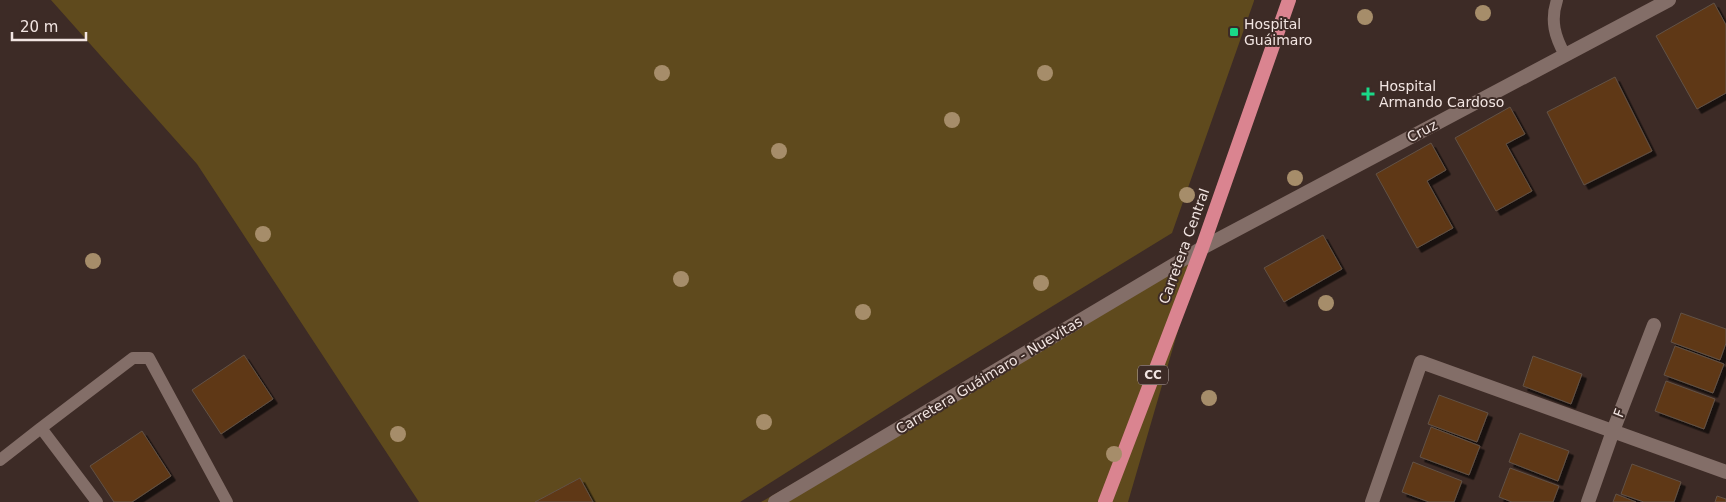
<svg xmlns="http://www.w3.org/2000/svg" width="1726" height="502" font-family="'DejaVu Sans',sans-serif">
<defs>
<filter id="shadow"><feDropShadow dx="4.5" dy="4.5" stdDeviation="0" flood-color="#0009"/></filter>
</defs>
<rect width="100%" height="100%" fill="#3d2b26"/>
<!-- green -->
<path fill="#5f4a1d" d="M51 0H1254V1L1172 233 937 377 740 502H419L197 164Z
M1202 248 1128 502H761Z"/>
<!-- building -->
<path fill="#5e3715" stroke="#625246" filter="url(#shadow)" d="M1714 3 1726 25V93L1697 109 1656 36Z
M1615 77 1652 151 1584 185 1547 112Z
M1510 107 1525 134 1506 144 1532 191 1496 211 1455 138Z
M1431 143 1446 170 1427 181 1453 228 1417 248 1376 174Z
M1323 235 1342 269 1284 302 1264 268Z
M1681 313 1726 329V343L1720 360 1671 342Z
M1675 346 1724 364 1713 393 1664 375Z
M244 355 273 399 221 434 192 390Z
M1533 356 1582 374 1571 404 1523 386Z
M1666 381 1715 399 1704 429 1655 411Z
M1439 395 1488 413 1477 442 1428 424Z
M1431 427 1480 446 1469 475 1420 457Z
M142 431 171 476 132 502H114L90 466Z
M1520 433 1569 451 1558 481 1509 462Z
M1413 462 1462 481 1454 502H1429L1402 492Z
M1632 464 1681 482 1674 502H1644L1621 494Z
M1510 468 1559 486 1553 502H1512L1499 497Z
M580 478 593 502H535Z
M1616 494 1636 502H1613Z
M1717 496 1726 499V502H1715Z"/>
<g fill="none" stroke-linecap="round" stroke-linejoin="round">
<!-- service -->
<path stroke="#836e68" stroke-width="12" d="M1557 0C1550 21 1555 37 1565 55
M41 428 133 358H149L227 502
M0 460 41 428 97 502"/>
<!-- minor -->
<path stroke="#836e68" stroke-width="14" d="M1202 248 1669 0
M1372 502 1421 362 1726 472
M1588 502 1613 431 1654 325"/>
<!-- secondary -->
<path stroke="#836e68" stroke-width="14" d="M775 502 1202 248"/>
<!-- trunk -->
<path stroke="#da8490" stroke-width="14" d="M1105 502 1202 248 1289 0"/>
</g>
<!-- trees -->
<g fill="#a68d6a">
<circle cx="1483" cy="13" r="8"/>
<circle cx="1365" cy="17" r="8"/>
<circle cx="662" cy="73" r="8"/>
<circle cx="1045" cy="73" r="8"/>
<circle cx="952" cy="120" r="8"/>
<circle cx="779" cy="151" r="8"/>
<circle cx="1295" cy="178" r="8"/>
<circle cx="1187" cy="195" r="8"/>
<circle cx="263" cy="234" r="8"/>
<circle cx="93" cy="261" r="8"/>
<circle cx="681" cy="279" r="8"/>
<circle cx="1041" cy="283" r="8"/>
<circle cx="1326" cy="303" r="8"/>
<circle cx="863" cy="312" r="8"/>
<circle cx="1209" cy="398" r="8"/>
<circle cx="764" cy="422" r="8"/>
<circle cx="398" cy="434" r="8"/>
<circle cx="1114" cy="454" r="8"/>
</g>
<!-- markers -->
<g fill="#1ad988" stroke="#3d2b26" stroke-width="2">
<rect x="1229" y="27" width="10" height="10" rx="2.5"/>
<path d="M1365.5 86.5h5v5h5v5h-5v5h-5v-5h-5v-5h5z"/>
</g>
<g text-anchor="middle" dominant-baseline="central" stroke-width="4" stroke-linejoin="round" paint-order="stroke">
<!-- shield labels -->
<rect fill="#3d2b26" stroke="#bcadaa" stroke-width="1" x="1138" y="365.5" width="30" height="19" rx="4"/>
<g font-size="12" font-weight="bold" fill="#f2e5e2">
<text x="1153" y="375">CC</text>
</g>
<!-- poi labels -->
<g font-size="14" fill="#f2e5e2" stroke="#3d2b26" text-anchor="start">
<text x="1244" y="24">Hospital<tspan x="1244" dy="16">Guáimaro</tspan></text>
<text x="1379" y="86">Hospital<tspan x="1379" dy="16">Armando Cardoso</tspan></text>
</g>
<!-- street labels -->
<g font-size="14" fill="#f2e5e2" stroke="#3d2b26">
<text transform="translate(1422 131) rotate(-28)">Cruz</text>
<text transform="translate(1184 246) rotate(-70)">Carretera Central</text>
<text transform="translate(989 375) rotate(-31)">Carretera Guáimaro - Nuevitas</text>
<text transform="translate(1619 413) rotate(-69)">F</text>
</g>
</g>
<!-- scale -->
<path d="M12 32v8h74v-8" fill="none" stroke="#f2e5e2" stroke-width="2.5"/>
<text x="20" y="32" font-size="15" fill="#f2e5e2" stroke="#3d2b26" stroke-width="4" paint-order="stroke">20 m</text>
</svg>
